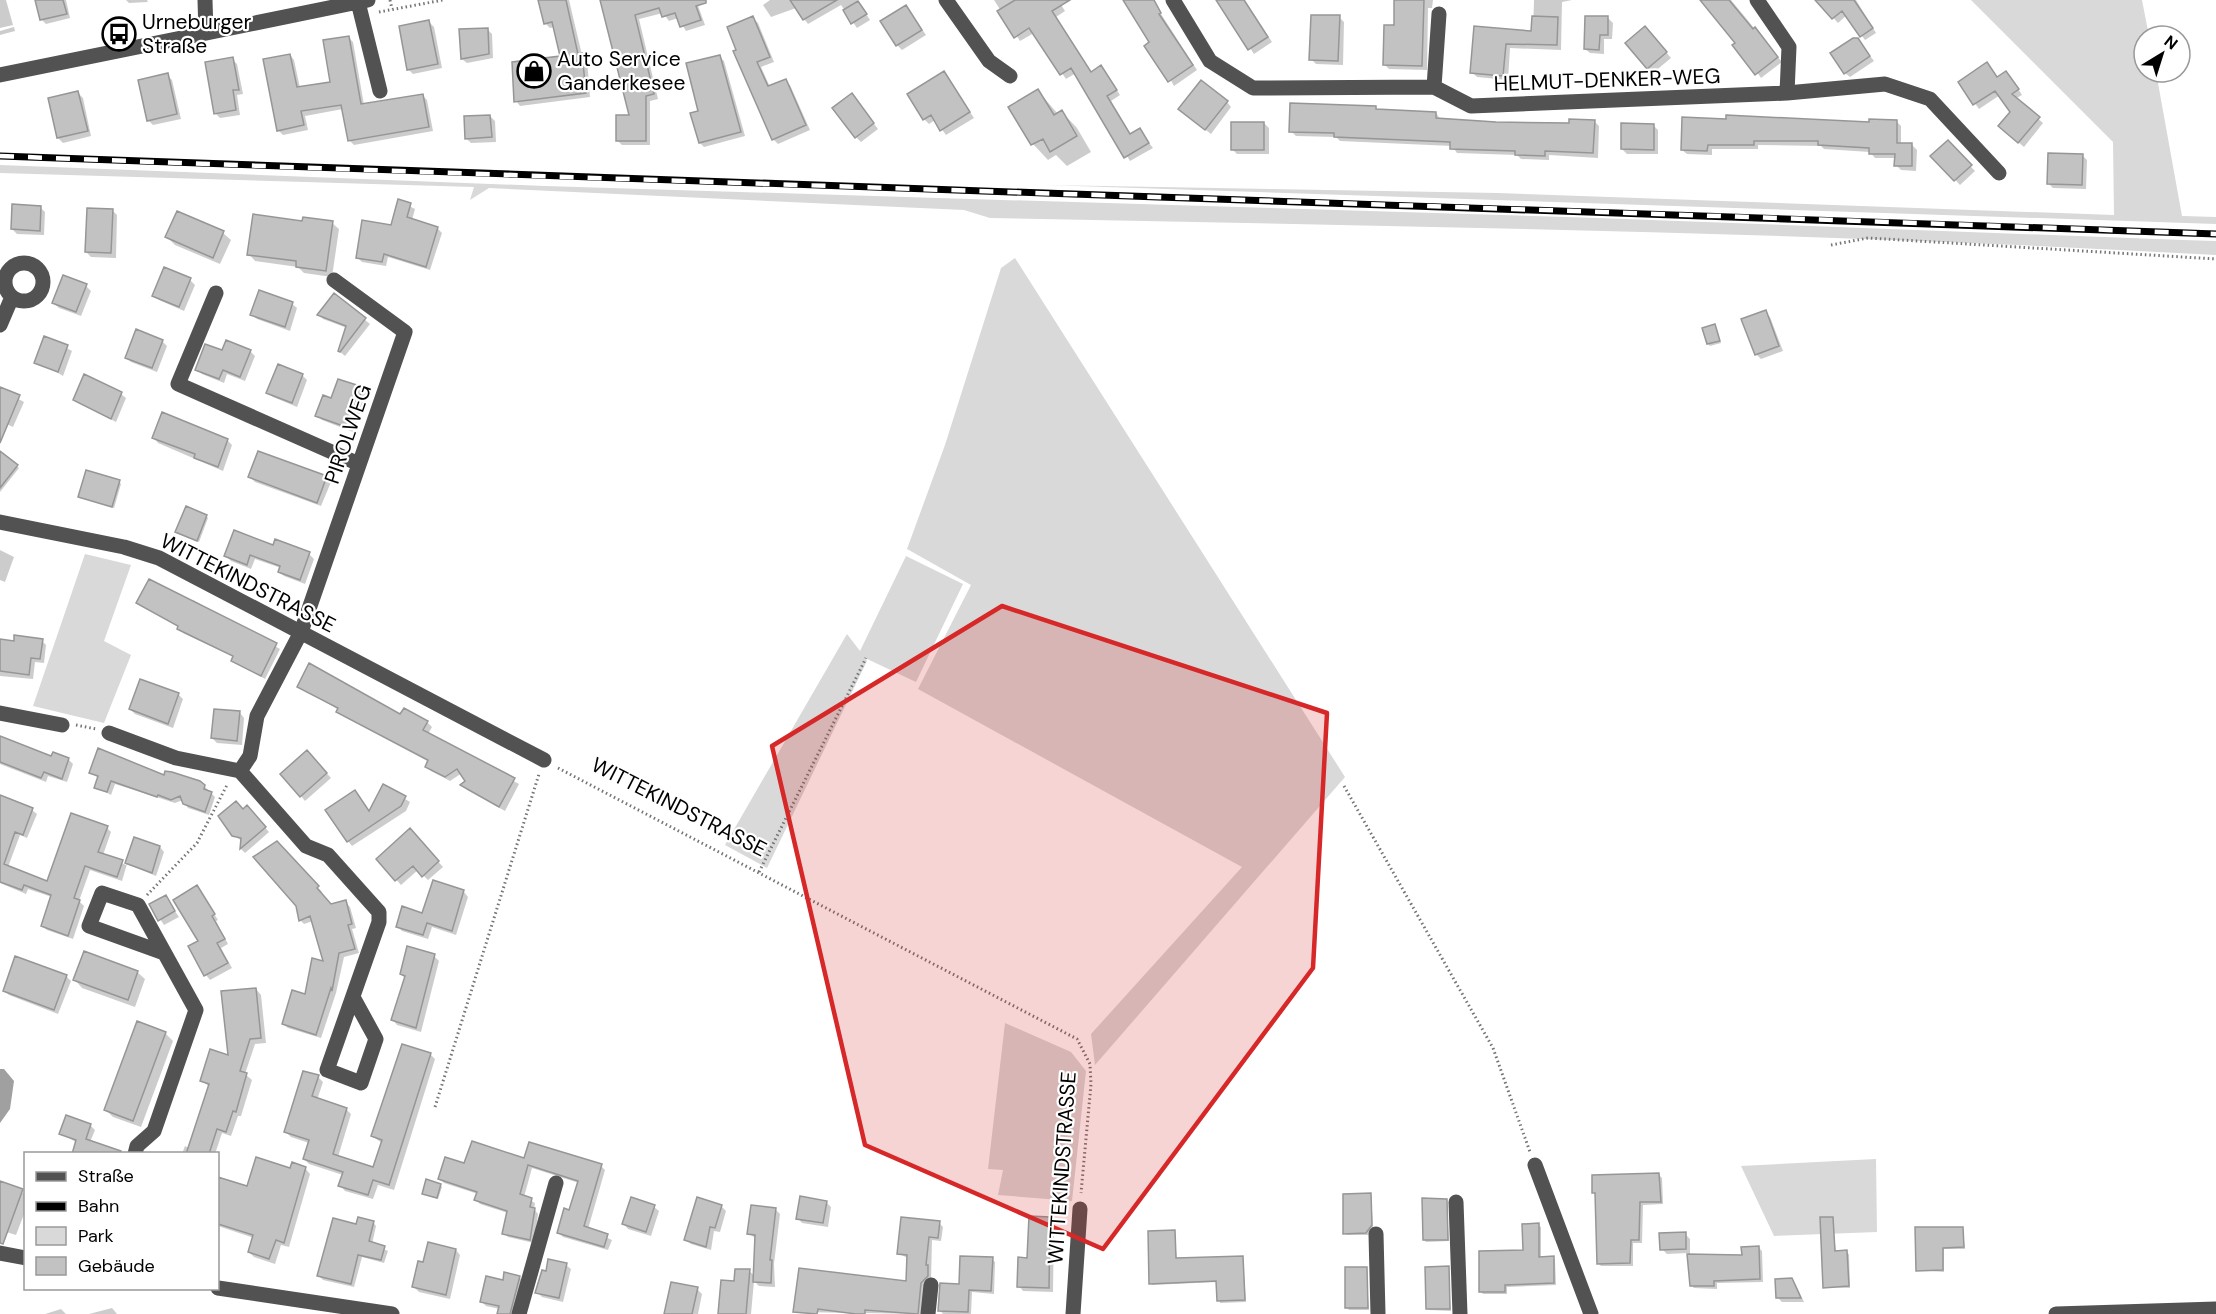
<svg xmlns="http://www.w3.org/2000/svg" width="2216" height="1314" font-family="'DM Sans',sans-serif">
<rect width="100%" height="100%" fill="#fff"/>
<!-- green -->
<path fill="#d9d9d9" d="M1971 0H2142L2149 36H2144V72H2156L2182 216 2216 217V224L1046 185 1498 193 2114 215 2113 142Z
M0 165 545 186 1597 218 2183 240 2216 241V255C1808 232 1399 226 990 218L964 210 489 188 470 200 474 187 0 173Z
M1015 258 1345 777 1095 1065 1091 1034 1242 867 918 689 971 585 907 549 945 445 1001 268Z
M85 554 131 565 104 641 131 655 104 723 33 706Z
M906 556 963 584 916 682 865 658 867 661 767 868 725 845 847 634 860 651Z
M1005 1023 1071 1052 1086 1071 1072 1201 998 1195 1003 1170 988 1169Z
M1876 1159 1877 1232 1774 1236 1741 1166Z"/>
<!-- water -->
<path fill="#a0a0a0" d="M0 1069H4L14 1081 10 1109 0 1123Z"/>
<!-- shadow -->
<path fill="#0003" d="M0 0H6L13 25 0 28Z
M36 0H66L70 18 46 24 41 19Z
M126 0H147L148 2 129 3Z
M545 0H569L582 55 587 60 590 97 520 106 516 101 561 57 554 27 550 28 545 23Z
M606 0H696L705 25 686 31 678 18 669 21 663 13 639 19 658 99 650 101V145H622L617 140 631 116Z
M770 0H857L870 20 857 28 841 5 808 24 796 8 771 17 763 5Z
M994 0H1058L1065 11 1056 17 1092 73 1101 67 1120 95 1111 101 1131 135 1139 130 1153 148 1130 161 1076 73 1066 79 1034 33 1020 41Z
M1123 0H1152L1197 70 1174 86 1151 43Z
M1218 0H1245L1272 42 1254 54Z
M1396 0H1433L1432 8H1428L1427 70 1389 69 1384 64 1395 27Z
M1534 0H1572L1562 2 1561 50 1510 48 1508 80 1477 77 1472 72 1476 28 1533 32Z
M1702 0H1731L1782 62 1761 78 1737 43Z
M1817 0H1856L1876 33 1865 40 1847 15 1838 23Z
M906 6 926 35 902 50 897 45Z
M1339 17 1344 22 1343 65 1316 64 1311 59Z
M753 18 758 23 774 62 761 67 770 87 785 81 790 85 810 130 778 144 773 139 735 52Z
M1608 18 1613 23 1612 39H1604V54L1590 53 1585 49Z
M429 22 434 27 442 68 413 74 408 69Z
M14 27 15 31 0 35V31Z
M487 29 492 34 493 58 467 63 462 59Z
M1650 33 1671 58 1653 73 1627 43Z
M348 37 353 42 364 105 422 95 427 100 433 131 354 145 349 140 343 109 305 116 308 130 283 135 278 130 290 55 294 60 300 88 331 83Z
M1858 40 1874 61 1850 77 1845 73Z
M719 56 724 61 745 136 704 147 700 143V112Z
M232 59 237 64 243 94 237 95 240 115 220 118 215 113Z
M1987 64 1998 78 2006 73 2011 77 2022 95 2015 99 2043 123 2024 147 2005 131 2012 112 2000 95 1979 109 1960 82Z
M944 73 974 118 946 135 935 120 929 124 924 119Z
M167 75 172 80 181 119 153 125 148 120Z
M1038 91 1058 114 1062 112 1077 128 1091 152 1067 166 1056 155 1048 160 1033 144 1011 107Z
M78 93 83 98 91 136 63 143 58 138Z
M856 100 878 129 861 142 856 137Z
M1227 102 1231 107 1211 134 1185 114Z
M1375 107 1379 111 1436 113 1441 120 1570 125 1594 121 1599 126 1598 158 1549 155V160L1521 159 1517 155 1457 153 1452 146 1340 141 1336 137 1296 136 1291 131Z
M490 116 495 121 496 142 471 143 466 138Z
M1684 119 1870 123 1896 121 1901 126V144L1912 145 1917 150 1916 171 1901 170 1896 165V158H1875L1870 152 1824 149 1821 146 1758 145V149H1712V155L1687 154 1682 150Z
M1264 123 1269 128V154H1237L1232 149Z
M1653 125 1658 130V154H1627L1622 149Z
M1947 142 1975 171 1960 185 1933 156Z
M2082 155 2087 160 2086 189 2053 188 2048 183Z
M399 201 415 209 412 220 437 228 442 233 430 270 388 257 386 266 362 262 357 257 392 226Z
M40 207 45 212 44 235 17 234 12 229Z
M112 210 117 215 116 258 91 257 86 252Z
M303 222 332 223 339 229 332 277 304 273 298 267 255 261 249 254Z
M223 233 231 240 220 264 175 245 167 237Z
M190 280 195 285 184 311 159 300 154 295Z
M86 286 91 291 81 316 59 308 54 303Z
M334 295 370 324 345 356 339 351 347 328 323 319 319 315Z
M292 304 297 308 290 331 257 319 252 314Z
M1765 312 1770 317 1783 351 1761 359 1756 354Z
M1714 326 1721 343 1710 346 1708 344Z
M162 341 167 346 157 372 131 362 126 357Z
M57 343 72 351 63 376 48 367Z
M250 351 255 356 245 381 227 374 224 383 202 374 197 369 223 352Z
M302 375 307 380 297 407 273 397 268 393Z
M0 389 24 402 13 427 0 421Z
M362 389 367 393 353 432 322 420 317 416 332 400Z
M121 394 126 398 116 422 75 400Z
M154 438 227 440 232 445 223 471 158 443Z
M0 453 19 468 0 492Z
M250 477H326L331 482 321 506 255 482Z
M119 482 121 484 114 508 80 496Z
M206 516 208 518 199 542 177 532Z
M276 541 309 554 314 559 305 584 284 576 279 572 281 568 255 559 251 569 231 561 226 556 274 547Z
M0 550 14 557 5 582 0 580Z
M193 600 280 649 265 679 237 664 233 660 234 657 183 633 180 627 138 603 192 604Z
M0 641 15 643 42 641 46 645 44 663 35 662 33 679 0 676Z
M298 686 427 722 432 727 428 734 519 784 505 811 467 790 463 785 467 781 462 773 450 781 431 771 426 766 429 762 343 716 339 710Z
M178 694 183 699 173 728 135 714 130 709Z
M240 713 244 718 242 745 217 743 212 738Z
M0 738 52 758 68 759 73 764 67 782 48 776 46 782 0 764Z
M312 757 331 778 305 801 301 796Z
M90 773 165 777 204 786 215 797 209 815 188 808 183 800 175 803 115 784 111 795 96 787 99 778Z
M384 786 410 802 406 811 352 846 348 841 355 792 370 812Z
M0 797 32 810 37 814 27 838 20 835 8 867 48 883 107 828 111 832 103 855 126 865 135 839 160 847 164 852 156 876 127 864 122 881 90 870 79 901 84 906 73 939 47 930 42 926 52 897 28 889 26 894 0 883Z
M243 811 251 812 269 832 245 853 241 849 242 841 233 835Z
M415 835 443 867 428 880 418 870 401 885 378 859Z
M277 843 322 892 320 894 331 906 345 902 350 907 356 928 352 929 359 953 344 957 336 993 321 1038 288 1028 283 1024 306 996 325 963 313 921 304 924 300 920Z
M434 882 464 892 468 897 456 935 432 927 428 939 402 931 397 926 423 915Z
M197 887 218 920 216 921 228 944 221 948 232 968 210 980 206 975 200 941Z
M165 897 179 917 164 925 151 905Z
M434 956 439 961 421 1032 397 1025 393 1020 405 978 401 974Z
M137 972 145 979 135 1007 82 988 75 980Z
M66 976 71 981 58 1014 9 995 4 990Z
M256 989 261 995 266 1043 255 1044 245 1074 252 1080 241 1116H238L231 1136 222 1133 215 1154H182L185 1146 189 1148 210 1087 202 1081 229 1057Z
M165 1033 173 1041 141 1127 113 1117 106 1110Z
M430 1054 435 1059 394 1190 378 1185 373 1199 345 1191 340 1185 343 1175 309 1164 304 1159 309 1143 291 1137 286 1132 318 1077 323 1082 317 1100 346 1109 351 1114 338 1157 374 1169 382 1143 372 1136Z
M90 1125 95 1130 90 1142 77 1143 66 1136Z
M525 1160 601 1166 605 1170 588 1229 612 1240 608 1250 563 1237 559 1233 570 1211 579 1183 532 1168 524 1197 535 1203 534 1209 538 1214 534 1243 508 1237 504 1233 508 1213 480 1204 476 1200 478 1194 444 1183 440 1179 465 1165Z
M305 1168 310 1174 289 1247 281 1245 275 1264 254 1257 249 1252 254 1238 218 1226V1178L248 1188 291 1169Z
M1659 1175 1662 1178 1663 1204 1643 1205 1642 1243H1633V1266H1601L1598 1263 1596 1195 1593 1192Z
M0 1183 26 1194V1209L16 1235 0 1230Z
M440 1185 442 1187 438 1199 423 1193Z
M1371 1194 1373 1228 1368 1235H1347L1345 1233Z
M1446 1200 1449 1241 1426 1242 1424 1240Z
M826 1202 831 1207 828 1227 802 1223 798 1218Z
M721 1206 726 1211 720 1232 714 1231 711 1250 691 1244 686 1240Z
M654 1207 659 1211 651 1236 628 1229 624 1224Z
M775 1209 780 1214 774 1264 775 1287 759 1286 754 1281 751 1314H720L736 1283 749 1271 755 1276 757 1239 749 1234Z
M1049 1218 1054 1223 1053 1292 1023 1291 1019 1286Z
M1832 1218 1836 1252 1849 1254 1850 1288 1824 1287Z
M373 1222 376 1226 372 1244 388 1251 384 1263 362 1257 354 1287 323 1280 319 1276 357 1225Z
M939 1223 943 1227 941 1241 932 1240 931 1280 922 1314 795 1312 908 1283V1258L899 1254Z
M1538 1225 1541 1227V1258L1553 1257 1555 1260 1556 1285 1507 1287V1294H1483L1481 1292 1525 1251Z
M1962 1228 1965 1249H1944V1272L1917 1270Z
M1174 1232 1177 1260 1243 1258 1246 1302 1220 1303 1218 1282 1152 1285 1150 1283Z
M1685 1234 1690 1239V1256L1743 1257 1759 1248 1762 1251 1763 1282 1717 1283V1289L1694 1288 1691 1285 1688 1253 1667 1254 1662 1249Z
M456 1250 460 1255 450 1299 419 1292 414 1287Z
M992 1259 995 1262 994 1294 972 1292 971 1314H943L940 1310 960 1286Z
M566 1265 571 1269 563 1302 542 1297 537 1292 547 1273Z
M1448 1268 1451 1311 1429 1310 1427 1308Z
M1366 1269 1369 1310H1349L1347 1308Z
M519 1277 524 1282 515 1314H499L500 1309 486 1306 481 1301 504 1282Z
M1791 1280 1796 1285 1804 1302H1782L1777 1297Z
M697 1289 702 1294 698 1314H666Z
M112 1308 117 1314H89Z
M61 1309 66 1314H45Z"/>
<!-- building -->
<path fill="#c2c2c2" stroke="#969696" stroke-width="1.5" d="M35 0H63L67 14 40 20Z
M538 0H566L578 54 582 53 586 93 514 102 512 62 560 56 552 22 544 24Z
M600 0H706V3L696 6 701 20 680 27 675 13 662 17 659 8 635 15 654 94 646 96V141H616V115H629Z
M790 0H837L803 20Z
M1015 0H1070L1052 11 1091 72 1101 65 1117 90 1107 96 1130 134 1140 128 1149 143 1124 158 1071 68 1060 75 1029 28 1014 38 997 11Z
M1123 0H1154L1161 13 1159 14 1193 65 1168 82 1144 46 1149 42Z
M1216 0H1244L1268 37 1248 50Z
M1394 0H1424L1422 66 1383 65 1384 25H1394Z
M1700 0H1729L1753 29 1755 27 1778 57 1755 75 1732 45 1735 43Z
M1815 0H1854L1873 28 1860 37 1842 11 1832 19Z
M858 1 867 14 851 24 843 10Z
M906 5 922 30 896 46 880 21Z
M1311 15H1340L1338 61 1309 60Z
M753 16 770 57 757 62 768 86 786 79 806 125 772 140 733 51 736 50 727 27Z
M1532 16 1558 17 1557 45 1506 44 1503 76 1470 73 1474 26 1531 31Z
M1585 16H1608V35H1600L1599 50 1584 49Z
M429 20 438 64 407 70 399 26Z
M1645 26 1667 52 1647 69 1625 43Z
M488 28 489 54 461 59 459 29Z
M349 36 361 104 423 94 429 127 348 141 341 105 301 111 304 125 277 131 263 59 290 54 297 87 330 82 323 40Z
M1853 38H1858L1870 56 1844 74 1830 53Z
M720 55 741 132 699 143 690 113 698 111 686 63Z
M233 57 239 90H233L236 110 214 114 205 62Z
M1987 62 1997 77 2006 71 2019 89 2012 94 2040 117 2018 143 1998 126 2010 112 1995 91 1973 105 1958 82Z
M944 71 970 112 940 131 931 115 923 120 907 94Z
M168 73 177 114 147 121 138 80Z
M1201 80 1228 101 1205 130 1178 109Z
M1038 89 1054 115 1062 110 1077 136 1050 152 1043 139 1031 145 1008 107Z
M78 91 88 131 57 138 48 98Z
M852 93 874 123 855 138 832 108Z
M1290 103 1376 106V109L1436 112V118L1496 122 1569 123V119L1595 120 1593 153 1545 151V156L1515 155V151L1450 149V142L1334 137V133L1289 132Z
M490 115 492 137 465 139 464 116Z
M1726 115 1869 122V119L1897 120V143H1912V166H1894L1895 154H1869V148L1818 145V141H1754V145H1708L1707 151 1681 150 1682 117 1726 119Z
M1231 122H1264V150H1231Z
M1621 123 1654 124V150L1621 149Z
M1948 140 1972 165 1954 181 1930 156Z
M2048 153 2083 154 2082 185 2047 184Z
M398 199 411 203 407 217 438 227 426 267 384 254 382 262 356 258 362 220 391 225Z
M12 204 41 206 40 231 11 229Z
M87 208 113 209 111 253 85 252Z
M177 211 224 231 213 258 165 237Z
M253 214 302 221 303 217 333 221 326 271 296 267V261L247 255Z
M164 267 191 278 179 307 152 296Z
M63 275 87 284 76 312 52 303Z
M259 290 293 302 285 327 250 315Z
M334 293 366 318 340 352 338 351 346 326 317 315Z
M1766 310 1779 346 1755 355 1741 319Z
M1715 324 1720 341 1707 344 1702 328Z
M136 329 163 340 152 368 125 358Z
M44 336 68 345 58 372 34 363Z
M226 340 251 350 240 377 223 370 219 379 195 370 205 344 222 350Z
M278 364 303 374 292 403 266 393Z
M84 374 122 392 111 419 73 400Z
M338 379 363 387 349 428 315 416 323 395 331 398Z
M0 387 20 395 0 443Z
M162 412 228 439 218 467 194 458 195 454 152 438Z
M0 451 18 465 0 488Z
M258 451 327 476 317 503 248 477Z
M86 470 120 480 112 507 78 497Z
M186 506 207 515 197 541 175 532Z
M234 530 273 545 275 539 310 552 300 580 278 572 280 566 250 555 247 565 224 556Z
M149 579 277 643 261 676 231 661 233 656 177 629 178 626 136 603Z
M14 635 43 639 40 659 31 658 29 675 0 671V639L14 641Z
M309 663 400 714 404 708 428 721 423 730 515 778 499 807 460 785 465 781 457 769 445 777 425 767 428 760 336 712 338 708 297 687Z
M140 679 179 693 168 724 129 709Z
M214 709 240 711 237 741 211 738Z
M0 736 51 756 53 752 69 758 62 779 44 772 41 778 0 762Z
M98 748 164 775 165 771 172 772 200 781 205 785 204 789 212 792 205 812 183 804 180 796 171 800 158 795 157 797 111 781 107 792 94 788 98 776 89 773Z
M307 750 327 773 300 797 280 774Z
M383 784 406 796 401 806 347 842 325 810 355 790 369 811Z
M0 795 33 808 23 835 15 832 4 864 47 881 71 813 108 826 98 852 123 860 117 877 85 866 74 898 80 900 68 936 41 926 51 895 24 885 22 890 0 882Z
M236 801 243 809 247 805 266 827 240 849 241 838 232 836 218 816Z
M410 828 439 861 422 877 413 866 395 881 376 859Z
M134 837 160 846 152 873 125 863Z
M277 841 319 886 317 888 331 904 346 900 352 924 348 925 355 949 339 953 332 991 331 988 316 1035 282 1024 292 990 305 994 312 958 323 961 310 916 299 921 296 906 253 857Z
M433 880 464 890 452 931 427 923 423 935 396 927 402 906 422 913Z
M197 885 215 914 212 916 225 939 217 943 228 963 204 976 188 946 198 941 173 900Z
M166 895 175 911 158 921 149 904Z
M407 946 435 954 416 1028 391 1020 405 976 400 974Z
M84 951 138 971 128 1000 73 980Z
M15 956 67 975 54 1010 3 991Z
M256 988 261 1038 250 1039 240 1071 247 1073 236 1112 233 1111 226 1132 217 1129 209 1154H186L209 1084 200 1081 210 1049 228 1055 221 991Z
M137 1021 166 1032 133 1121 104 1110Z
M402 1044 431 1053 389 1185 373 1180 368 1195 338 1186 343 1172 303 1159 309 1140 284 1132 303 1071 319 1075 312 1096 347 1108 333 1154 373 1167 382 1140 371 1136Z
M66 1115 91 1124 86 1139 121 1151 120 1154H72L76 1140 59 1134Z
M472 1141 524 1158 529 1142 602 1164 584 1226 608 1234 604 1247 557 1233 564 1208 569 1210 578 1181 528 1165 520 1194 532 1198 530 1207 535 1208 530 1240 502 1234 507 1211 474 1200 477 1192 438 1179 445 1157 464 1163Z
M256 1157 290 1168 292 1162 306 1167 284 1243 276 1240 269 1259 248 1252 253 1235 218 1224V1177L247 1186Z
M1659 1173 1661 1202H1640L1639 1240H1631L1630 1263 1597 1264 1595 1193H1592V1175Z
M426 1179 441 1184 437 1198 422 1194Z
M0 1181 23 1189 3 1244 0 1243Z
M1371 1193 1372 1225 1366 1233 1343 1234V1194Z
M800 1196 827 1201 823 1223 796 1219Z
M631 1197 655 1205 646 1232 622 1224Z
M697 1197 722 1205 715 1228 710 1227 706 1247 684 1240Z
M1422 1198 1447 1199 1448 1240H1423Z
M751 1205 776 1208 770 1260H772L771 1283 753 1282 755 1235 747 1234Z
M1029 1216 1050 1217 1049 1288 1017 1287 1018 1257 1027 1258Z
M358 1217 374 1221 369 1241 385 1246 381 1260 358 1255 351 1284 317 1276 333 1218 356 1224Z
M901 1217 940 1221 938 1238 929 1237 926 1265H928V1276L921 1283 918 1314 865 1310V1314H856L818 1309 817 1314 793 1312 799 1268 906 1281 907 1255 897 1254Z
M1820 1217H1833L1835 1251 1847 1250 1849 1286 1823 1288Z
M1539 1223V1257L1554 1256V1283L1505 1285V1292H1479V1251L1523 1250 1522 1224Z
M1915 1227H1963L1964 1247 1943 1248V1270L1916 1271Z
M1175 1230 1176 1258 1243 1256 1245 1300 1217 1301 1216 1281 1149 1284 1148 1231Z
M1686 1232V1249L1660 1250 1659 1233Z
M428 1242 456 1249 446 1295 412 1287 418 1261 423 1262Z
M1759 1246 1760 1279 1714 1281V1286H1690L1687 1254 1742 1255 1741 1247Z
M960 1256 993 1257 991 1291 969 1290 968 1312 938 1311 940 1283 959 1284Z
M548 1259 567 1263 559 1298 535 1293 542 1270 546 1271Z
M1449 1266 1450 1309H1426L1425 1267Z
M1345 1267H1367L1368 1308H1345Z
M735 1269H750L746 1314H718L721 1280 734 1281Z
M504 1272 520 1276 510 1314H497L499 1306 480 1302 486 1276 503 1280Z
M1792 1278 1801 1298H1776L1775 1279Z
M671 1282 698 1287 692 1314H664Z"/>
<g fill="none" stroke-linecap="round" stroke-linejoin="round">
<!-- path -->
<path stroke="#747474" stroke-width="3" stroke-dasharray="1.5 3" stroke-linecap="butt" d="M390 0 392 9
M379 12 443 0
M1831 245 1868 238 2216 259
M76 725 96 729
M558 768 1077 1039 1090 1064 1091 1084 1081 1193
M1344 786 1493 1048 1530 1152
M759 872 866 658
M147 895 197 843 227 785
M435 1107 539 774"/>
<!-- minor -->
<path stroke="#525252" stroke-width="15" d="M205 0 206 33
M946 0 989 61 1010 76
M1173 0 1210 61 1253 88 1434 87 1471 106 1787 93 1885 84 1930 99 1999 173
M1757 0 1789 47 1787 93
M358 2 380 91
M0 75 368 0
M1434 87 1439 14
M5 282a19 19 0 1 1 38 0a19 19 0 1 1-38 0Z
M334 280 405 332 301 632 257 716 250 756 240 771 306 846 328 855 379 912V922L327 1070 361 1083 376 1039 353 997
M216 293 178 384 359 464
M0 325 12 297
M0 522 124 547 159 558 544 760
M0 713 62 725
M109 733 176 758 240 771
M135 1154 137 1146 154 1131 196 1010 138 905 102 893 89 926 164 953
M1535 1165 1591 1314
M1456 1202 1460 1314
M1376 1234 1378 1314
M0 1253 26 1258
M218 1288 392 1314
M519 1314 556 1183
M928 1314 931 1285
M1073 1314 1080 1209
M2056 1314 2216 1309"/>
<defs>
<path id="rail" d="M0 156C739 185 1477 206 2216 234"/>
</defs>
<!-- rail casing -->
<use href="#rail" stroke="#000" stroke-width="7"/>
<!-- rail -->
<use href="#rail" stroke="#fff" stroke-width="4.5" stroke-dasharray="14" stroke-linecap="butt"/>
</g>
<!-- marked area -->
<path fill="#d62828" fill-opacity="0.2" stroke="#d62828" stroke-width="4.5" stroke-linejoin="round" d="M1002 606 1327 713 1313 968 1103 1249 865 1145 772 746Z"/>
<!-- icons -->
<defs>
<symbol id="bus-ring" viewBox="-11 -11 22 22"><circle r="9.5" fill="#fff" stroke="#000" stroke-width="1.5"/><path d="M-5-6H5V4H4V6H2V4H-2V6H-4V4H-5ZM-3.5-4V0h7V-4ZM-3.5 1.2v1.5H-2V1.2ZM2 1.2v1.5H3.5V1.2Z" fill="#000"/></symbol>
<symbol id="shop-ring" viewBox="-11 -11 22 22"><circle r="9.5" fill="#fff" stroke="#000" stroke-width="1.5"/><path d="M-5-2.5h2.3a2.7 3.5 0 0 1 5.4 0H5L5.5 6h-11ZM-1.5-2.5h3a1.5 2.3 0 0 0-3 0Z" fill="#000"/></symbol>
</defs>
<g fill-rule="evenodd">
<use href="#bus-ring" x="100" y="15" width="38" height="38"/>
<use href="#shop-ring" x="515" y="52" width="38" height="38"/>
</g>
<g text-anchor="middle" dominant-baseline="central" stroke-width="4.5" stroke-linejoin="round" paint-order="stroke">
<!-- poi labels -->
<g font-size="21" fill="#000" stroke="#fff" text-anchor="start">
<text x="142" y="22">Urneburger<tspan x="142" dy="24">Straße</tspan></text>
<text x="557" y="59">Auto Service<tspan x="557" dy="24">Ganderkesee</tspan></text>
</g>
<!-- street labels -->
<g font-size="21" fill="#000" stroke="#fff">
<text transform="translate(1607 80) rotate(-2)">HELMUT-DENKER-WEG</text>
<text transform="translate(348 434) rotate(-71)">PIROLWEG</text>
<text transform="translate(248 583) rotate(27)">WITTEKINDSTRASSE</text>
<text transform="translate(679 807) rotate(27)">WITTEKINDSTRASSE</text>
<text transform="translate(1062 1168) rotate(-86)">WITTEKINDSTRASSE</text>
</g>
</g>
<!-- legend -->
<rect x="24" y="1152" width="195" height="138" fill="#ffffff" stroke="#999999" stroke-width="1.5"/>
<rect x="36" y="1172" width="30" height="9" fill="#525252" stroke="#999999" stroke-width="1.5"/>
<text x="78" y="1182" font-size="18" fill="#000000">Straße</text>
<rect x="36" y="1202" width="30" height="9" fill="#000000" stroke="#999999" stroke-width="1.5"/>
<text x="78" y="1212" font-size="18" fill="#000000">Bahn</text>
<rect x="36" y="1227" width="30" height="18" fill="#d9d9d9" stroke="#999999" stroke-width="1.5"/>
<text x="78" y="1242" font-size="18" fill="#000000">Park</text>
<rect x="36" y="1257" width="30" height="18" fill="#c2c2c2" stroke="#999999" stroke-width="1.5"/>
<text x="78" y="1272" font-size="18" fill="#000000">Gebäude</text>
<!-- north arrow -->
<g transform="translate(2162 54) rotate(38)"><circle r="28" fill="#ffffff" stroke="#999999" stroke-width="1.5"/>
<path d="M0-4.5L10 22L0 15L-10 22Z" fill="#000000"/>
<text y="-9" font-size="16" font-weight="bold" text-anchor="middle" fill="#000000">N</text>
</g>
</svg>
